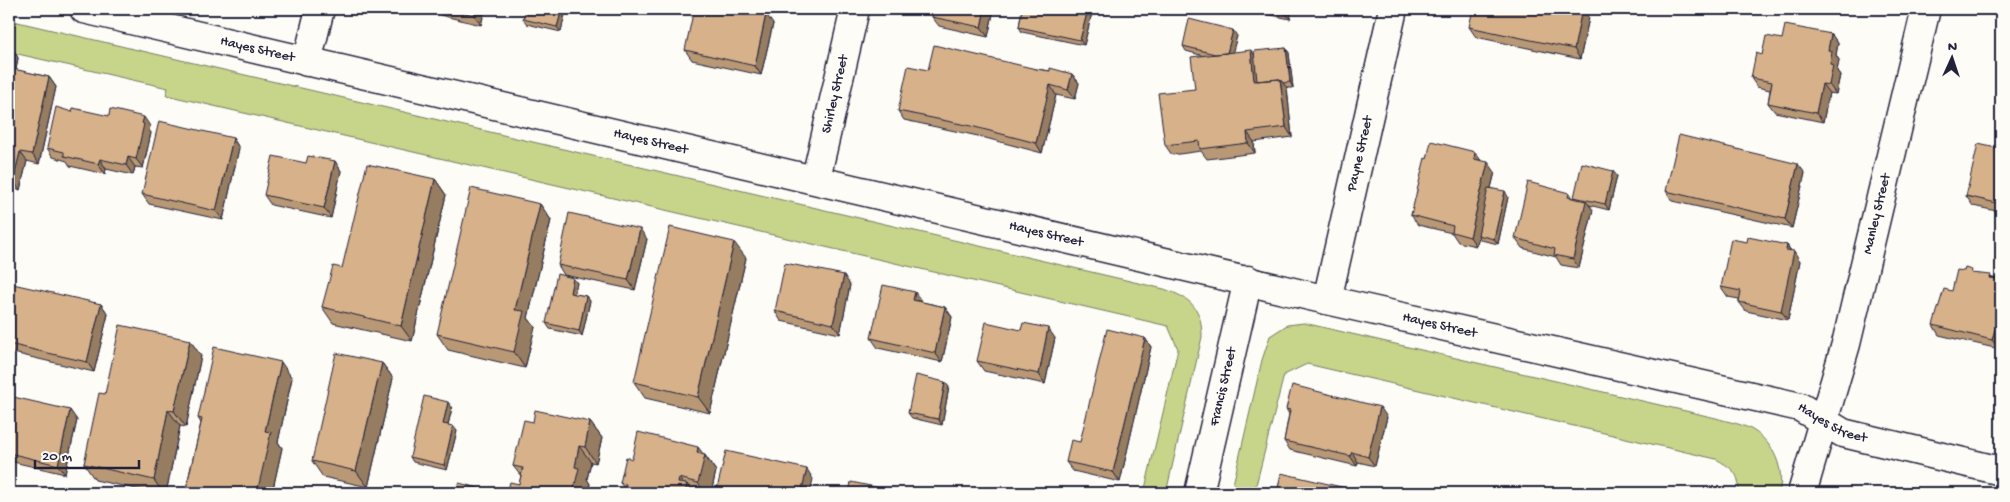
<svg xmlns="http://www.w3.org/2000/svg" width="2010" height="502" font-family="'Gochi Hand',sans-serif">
<rect width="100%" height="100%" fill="#fdfcf7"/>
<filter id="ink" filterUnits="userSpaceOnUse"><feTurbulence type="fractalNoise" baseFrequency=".02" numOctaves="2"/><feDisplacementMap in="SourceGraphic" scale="10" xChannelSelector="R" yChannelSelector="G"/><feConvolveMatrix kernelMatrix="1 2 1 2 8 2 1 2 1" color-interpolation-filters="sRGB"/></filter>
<g filter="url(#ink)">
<!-- green -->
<path fill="#c6d589" stroke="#747c62" d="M9 20 1164 289C1190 298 1202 307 1202 337L1166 493H1144L1178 349 1168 326 166 95 168 88 9 52Z
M1304 323 1716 418C1728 422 1744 424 1754 431 1774 444 1785 469 1779 493H1738C1741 474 1732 468 1716 459L1307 364 1284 375 1254 493H1231L1262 360 1270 336 1287 325Z"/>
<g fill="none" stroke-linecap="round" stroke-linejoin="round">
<defs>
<g id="street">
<path id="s1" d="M84 9 1327 300 1800 407 1843 433 2001 471"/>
<path d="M307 62 320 9"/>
<path id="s2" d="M816 178 855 9"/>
<path id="s3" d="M1327 300 1393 9"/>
<path id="s4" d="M1199 493 1248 280"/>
</g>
<g id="secondary">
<path id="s5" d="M1802 493 1846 344 1926 9"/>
</g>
</defs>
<!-- street casing -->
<use href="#street" stroke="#22223b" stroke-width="31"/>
<!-- secondary casing -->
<use href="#secondary" stroke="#22223b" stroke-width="31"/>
<!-- street -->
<use href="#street" stroke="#fdfcf7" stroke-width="28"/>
<!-- secondary -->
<use href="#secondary" stroke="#fdfcf7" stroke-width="28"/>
</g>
<!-- wall -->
<path fill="#b99876" stroke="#22223b" d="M436 9H485L481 25 440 15Z
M566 9 561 32 527 24 523 19Z
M934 9H994L988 37 939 26 932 17Z
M1022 9H1093L1084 45 1022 32 1019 27Z
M1254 9H1292L1290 19 1257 12Z
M1620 9H1630V11Z
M1589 18 1580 59 1476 37 1469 27Z
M773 24 761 75 692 60 685 50Z
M1831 34 1838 43 1836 55 1839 60 1837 71 1840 75 1836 94 1829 93 1823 122 1775 112 1768 103 1770 90 1757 87 1751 78 1762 55 1782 39Z
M1237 36 1232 52 1254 55 1286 48 1289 53 1293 88H1287L1292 137 1254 142 1255 153 1207 159 1201 151 1172 155 1165 145 1195 89 1204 56 1186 51 1183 46Z
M9 51 15 52 18 58 16 70 49 77 56 87 39 164 27 161 20 190 9 188Z
M1036 69 1072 74 1079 83 1075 99 1056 95 1042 153 978 136 904 120 898 111 928 70Z
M72 112 150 126 149 130 151 133 143 168 135 167 133 175 106 169 105 174 70 166 67 161 53 157 47 148Z
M233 138 239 148 223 220 149 204 142 194Z
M2001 149V212L1973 206 1966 196Z
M1427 159 1481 160 1495 172 1491 188 1508 197 1498 244 1481 240 1479 237 1476 246 1458 242 1452 233 1418 225 1411 215Z
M335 161 341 171 331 218 271 205 264 195 306 163Z
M1805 173 1792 228 1672 201 1666 191Z
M1617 176 1609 210 1589 205 1593 210 1579 268 1561 265 1556 257 1522 248 1515 238 1569 193 1572 198H1575L1574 197Z
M435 179 446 195 412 341 333 323 322 307 342 268Z
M540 204 551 220 528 318 535 327 525 368 448 350 437 334Z
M647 239 635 290 564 275 558 265Z
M1747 242 1787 245 1791 251 1800 261 1788 320 1746 311 1739 302V299L1728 297 1721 287Z
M746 258 710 413 645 398 634 382Z
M1975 274 1998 279 2001 278V339L1999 349 1939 335 1933 325Z
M573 278 577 283 574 294 586 296 590 301 582 336 550 329 546 323Z
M850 285 840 334 781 321 775 311Z
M9 301 101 304 108 314 94 372 9 352Z
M922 302 945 307 952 317 942 362 878 348 871 338Z
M1021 330 1055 338 1045 384 984 371 977 361Z
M1145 338 1151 347 1120 482 1073 471 1066 462 1080 442Z
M201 356 186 427 180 426 166 493H155L95 480 84 464 105 394Z
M382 363 393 378 368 487 323 477 312 461Z
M292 378 278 442 282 448 272 493H190L186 489 201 423 198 418Z
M949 387 942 425 912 418 908 413Z
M9 396 77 420 65 474 9 461Z
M452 408 448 425 457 431 447 470 413 462 410 457Z
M1286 409 1387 417 1375 466 1358 462 1357 466 1290 450 1284 441 1289 414Z
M533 422H590L602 438 596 463 591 462 587 479 590 484 588 493H507L519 484 521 476 513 466Z
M704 455H705L716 471 711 493H624L625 489 620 483 632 459Z"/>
<!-- shaded-wall -->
<path fill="#967c60" stroke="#22223b" d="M476 9H485L481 25 474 15Z
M562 9H566L561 32 557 27Z
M985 9H994L988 37 981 27Z
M1088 9H1093L1084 45 1080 40Z
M1283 9H1292L1290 19 1283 10Z
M1582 9 1589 18 1580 59 1574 49Z
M766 14 773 24 761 75 755 66Z
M1233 30 1237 36 1230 62 1226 57Z
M1831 34 1838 43 1836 55 1839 60 1837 71 1840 75 1836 94 1829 85 1828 50Z
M1286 48 1289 53 1293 88 1290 82Z
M1251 50 1258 60 1261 85 1254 81Z
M15 52 18 58 13 86 9 80Z
M1072 74 1079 83 1075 99 1068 90Z
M49 77 56 87 39 164 32 154Z
M1280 79 1287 88 1292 137 1286 127Z
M1822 84 1829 93 1823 122 1816 113Z
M1050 85 1056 95 1042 153 1036 143Z
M144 117 150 126 149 130 151 133 143 168 136 159 142 123Z
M1247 132 1254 142 1255 153 1248 143Z
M233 138 239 148 223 220 216 211Z
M20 152 27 161 20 190 13 181Z
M1475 152 1482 162 1474 159Z
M128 157 135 167 133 175 126 165Z
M100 159 106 169 105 174 98 164Z
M335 161 341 171 331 218 324 208Z
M1488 162 1495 172 1479 235H1478L1479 237 1476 246 1470 237Z
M1798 164 1805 173 1792 228 1785 219Z
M1613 171 1617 176 1609 210 1605 204Z
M435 179 446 195 412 341 401 326Z
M1505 191 1508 197 1498 244 1494 239Z
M1586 201 1593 210 1579 268 1573 259Z
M540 204 551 220 528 318 535 327 525 368 514 352 515 310Z
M640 229 647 239 635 290 628 280Z
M734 242 746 258 710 413 698 397Z
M1787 245 1793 254 1794 251 1800 261 1788 320 1781 311Z
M844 275 850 285 840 334 833 324Z
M573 278 577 283 573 298 570 293Z
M915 292 922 302 913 300Z
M586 296 590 301 582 336 579 331Z
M101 304 108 314 94 372 87 362Z
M945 307 952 317 942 362 935 353Z
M1048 328 1055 338 1045 384 1039 374Z
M1995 329 2001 338 1999 349 1992 340Z
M1145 338 1151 347 1120 482 1113 472Z
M190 340 201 356 186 427 174 411Z
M281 362 292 378 278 442 282 448 272 493H257L265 431Z
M382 363 393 378 368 487 356 471Z
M945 382 949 387 942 425 938 419Z
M448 402 452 408 447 429 443 424Z
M1380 407 1387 417 1375 466 1368 457Z
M70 410 77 420 65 474 58 465Z
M168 410 180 426 166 493H163L154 480Z
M590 422 602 438 596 463 585 447Z
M453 426 457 431 447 470 444 465Z
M579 446 591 462 587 479 590 484 588 493H573L575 467Z
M698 447 716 471 711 493H705L698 483 697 453Z
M1352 452 1358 462 1357 466 1350 456Z
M807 469 813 479 810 493H801Z
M679 478 686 488 687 484 693 493H685L678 483Z"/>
<!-- building -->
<path fill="#d7b189" stroke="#22223b" d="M447 9H476L474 15Z
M526 9H562L557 27 523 19Z
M694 9H740L766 14 755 66 685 50Z
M934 9H985L981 27 932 17Z
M1022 9H1088L1080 40 1019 27Z
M1473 9H1582L1574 49 1469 27Z
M1189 19 1233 30 1227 53 1215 54 1183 46Z
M1785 25 1831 34 1828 50 1832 51 1830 64 1833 65 1829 85 1822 84 1816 113 1768 103 1772 82 1751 78 1756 53 1762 55 1766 36 1782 39Z
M934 45 1036 69 1050 71V68L1072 74 1068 90 1050 85 1036 143 971 126 898 111 908 66 928 70Z
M1286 48 1290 82 1283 83 1280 79 1257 81 1254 51Z
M1251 50 1254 81 1280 79 1286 127 1247 132 1248 143 1200 149 1199 141 1165 145 1158 93 1195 89 1191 57Z
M9 51 15 52 11 69 9 68Z
M9 68 49 77 32 154 20 152 13 181 9 180Z
M56 107 72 112 73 108 109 116 110 109 144 117 142 123 144 124 136 159 128 157 126 165 100 159 98 164 64 156V152L47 148Z
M159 121 233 138 216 211 142 194Z
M1679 135 1798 164 1785 219 1666 191Z
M1431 141 1475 152 1474 159 1488 162 1470 237 1452 232 1453 226 1411 215 1425 158 1427 159Z
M1978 144 2001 149V204L1966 196Z
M273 156 306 163 308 156 335 161 324 208 264 195Z
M1582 163 1613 171 1605 204 1574 197Z
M367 164 435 179 401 326 322 307 333 266 342 268Z
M1528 182 1569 193 1568 197 1586 201 1573 259 1554 255 1555 249 1515 238Z
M471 188 540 204 515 310 524 311 514 352 437 334Z
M1488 188 1505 191 1494 239 1478 235Z
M569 213 640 229 628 280 558 265Z
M670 227 734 242 698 397 634 382Z
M1748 237 1787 245 1786 250 1794 251 1781 311 1739 302 1741 291 1721 287 1731 239 1747 242Z
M785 263 844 275 833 324 775 311Z
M1965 268 1972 270 1971 273 1991 275 1990 278 1998 279V277L2001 278V330L1995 329 1992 340 1933 325 1944 289 1952 291 1957 270 1964 271Z
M557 274 573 278 570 293 586 296 579 331 546 323Z
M13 284 101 304 87 362 9 344V301Z
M883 285 915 292 913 300 945 307 935 353 871 338Z
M986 322 1021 330 1023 323 1048 328 1039 374 977 361Z
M120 325 190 340 174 411 168 410 154 480 84 464 99 393 105 394Z
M1107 329 1145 338 1113 472 1066 462 1071 440 1080 442Z
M214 347 281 362 265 431 271 432 257 493H207L186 489 202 419 198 418Z
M336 353 382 363 356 471 312 461Z
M916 375 945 382 938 419 908 413Z
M1292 385 1380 407 1368 457 1352 452 1350 456 1284 441 1290 410 1286 409Z
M9 396 70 410 58 465 9 453Z
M424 396 448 402 443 424 453 426 444 465 410 457Z
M535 410 590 422 585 447 579 446 575 467 579 468 573 493H507L510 482 519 484 523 468 513 466 524 420 533 422Z
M638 432 698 447 697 453 705 455 698 483 679 478 678 483 687 484 685 493H624L626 484 620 483 626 457 632 459Z
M726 451 807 469 801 493H716Z
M1281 473 1367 493H1277Z
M851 482 904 493H849Z
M459 483 482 489 481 493H457Z
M360 488 385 493H359Z
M426 490 442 493H425Z"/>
</g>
<g text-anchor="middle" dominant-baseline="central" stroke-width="5" stroke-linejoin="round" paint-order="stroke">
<!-- street labels -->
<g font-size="14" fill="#22223b" stroke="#fdfcf7">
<text stroke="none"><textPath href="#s1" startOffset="178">Hayes Street</textPath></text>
<text stroke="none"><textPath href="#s2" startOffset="86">Shirley Street</textPath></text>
<text stroke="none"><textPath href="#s1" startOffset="582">Hayes Street</textPath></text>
<text stroke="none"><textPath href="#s3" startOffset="150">Payne Street</textPath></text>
<text stroke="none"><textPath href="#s5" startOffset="289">Manley Street</textPath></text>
<text stroke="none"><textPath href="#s1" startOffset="988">Hayes Street</textPath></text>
<text stroke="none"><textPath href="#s1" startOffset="1392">Hayes Street</textPath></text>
<text stroke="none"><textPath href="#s4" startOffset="109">Francis Street</textPath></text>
<text stroke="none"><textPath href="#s1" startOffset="1798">Hayes Street</textPath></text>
</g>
</g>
<!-- margin -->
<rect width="2010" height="502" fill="none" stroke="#fdfcf7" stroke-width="30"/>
<rect x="15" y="15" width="1980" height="472" fill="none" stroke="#22223b" stroke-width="2" filter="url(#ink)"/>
<!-- north arrow -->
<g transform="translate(1952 58) rotate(3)" stroke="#fdfcf7" stroke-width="4" paint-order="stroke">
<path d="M0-4L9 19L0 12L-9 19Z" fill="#22223b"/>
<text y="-8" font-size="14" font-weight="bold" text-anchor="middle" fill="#22223b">N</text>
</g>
<!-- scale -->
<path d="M35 460v8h104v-8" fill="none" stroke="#22223b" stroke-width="2.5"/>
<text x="42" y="460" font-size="15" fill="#22223b" stroke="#fdfcf7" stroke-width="4" paint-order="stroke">20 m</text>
</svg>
